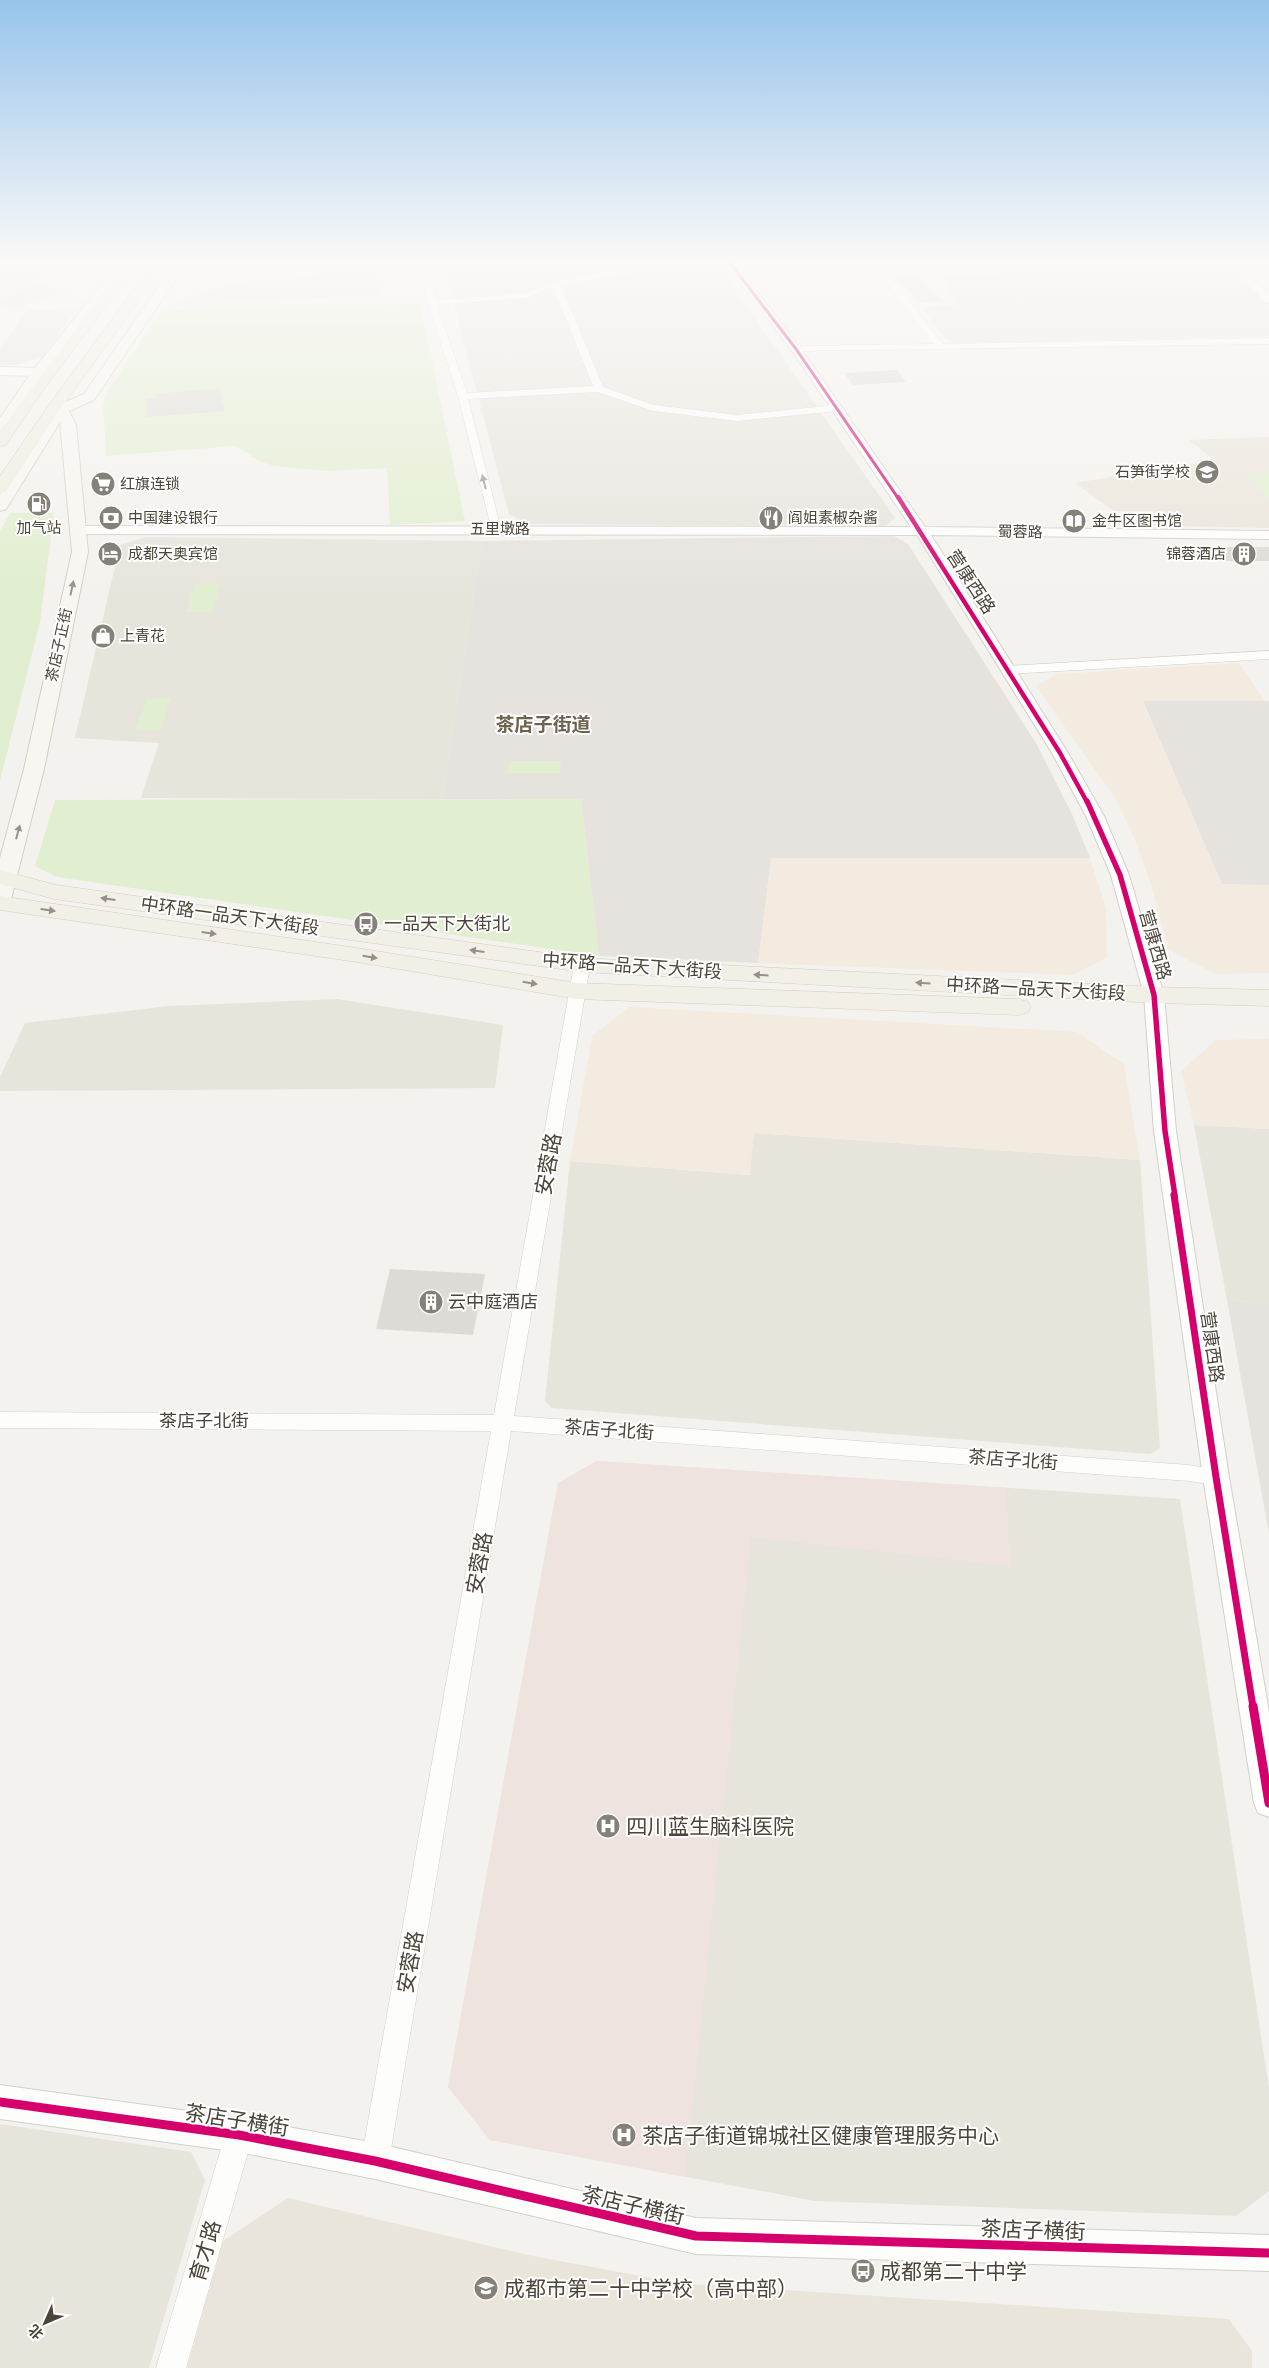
<svg xmlns="http://www.w3.org/2000/svg" width="1269" height="2368" font-family="Figtree,'Noto Sans SC',sans-serif">
<rect width="100%" height="100%" fill="#f4f2ee"/>
<!-- residential -->
<path fill="#e7e4dc" d="M323 263H375L379 295 175 305 229 283 324 275Z
M443 263H716L895 518 886 526 529 524 509 514Z
M1224 269 1232 271 1269 308V336L958 343 945 338 923 307 959 305 952 297 942 273Z
M33 284 68 290 16 308 0 305V298Z
M28 310 75 311 42 357 16 365H0V349L3 343Z
M146 537 482 541 442 799 141 798 159 743 75 738 120 545Z
M337 999 503 1025 495 1088 0 1091V1077L25 1023 169 1006Z
M1194 1125 1269 1129V1304L1227 1300Z
M754 1133 1140 1160 1160 1448 1150 1454 552 1408 545 1401 570 1161 749 1175Z
M597 1461 1180 1499 1269 2089V2191L1236 2216 815 2201 490 2140 448 2087 558 1483Z
M0 2124 191 2152 205 2180 149 2368H0Z"/>
<!-- commercial -->
<path fill="#f3ebdf" d="M1239 663 1265 701 1143 702 1222 884 1269 885V973L1215 974 1168 949 1151 884 1134 837 1115 798 1036 686 1057 674Z
M771 858H1090L1106 908 1107 958 1072 975 758 963Z
M630 1007 1077 1032 1124 1064 1140 1160 754 1133 750 1175 570 1161 592 1036Z
M1269 1039V1129L1194 1125 1181 1071 1216 1040Z"/>
<!-- industrial -->
<path fill="#e6e2de" d="M894 536 908 544 1036 743 1072 814 1090 858H771L758 963 599 956 581 799H442L482 541Z
M1143 701H1269V885L1222 884Z
M1227 1300 1269 1304V1534Z"/>
<!-- education -->
<path fill="#eae5da" d="M883 263H990L993 269H888Z
M1269 437V528L1176 526 1153 511H1114L1075 483 1214 460 1189 440Z
M288 2198 528 2255 678 2283 1229 2319 1252 2351V2368H187L223 2241Z"/>
<!-- medical -->
<path fill="#eee3df" d="M0 263H79L0 295Z
M597 1461 1006 1488 1010 1566 751 1537 685 2177 490 2140 448 2087 558 1483Z"/>
<!-- green -->
<path fill="#e1eecf" d="M420 304 465 521 390 525 387 468 328 471 274 466 262 462 235 446 106 456 103 406 108 391 162 309Z
M1247 472H1269V500Z
M10 513H54L40 622 0 781V532Z
M196 583H221L212 612H186Z
M171 698 160 730H135L147 699Z
M509 761H561L560 773H507Z
M581 799 599 956 57 877 35 866 55 800Z"/>
<!-- building -->
<path fill="#dedbd6" d="M918 276 942 301 920 303 895 277Z
M897 370 906 382 853 385 844 373Z
M220 388 225 411 147 417 146 399 156 398 155 394Z
M1214 547H1269V561H1223Z
M390 1269 485 1274 473 1335 376 1329Z"/>
<g fill="none" stroke-linecap="round" stroke-linejoin="round">
<defs>
<path id="minor" d="M421 263H429L436 300 526 293 556 281 621 270 733 263H775L771 265 621 274 561 285 603 387 654 405 737 415 837 405 842 408 837 411 737 421 653 411 598 392 468 399 501 529 496 532 492 531 458 396 428 303ZM553 287 593 386 467 393 437 305 527 298Z
M871 263H879L885 271 1237 266H1240V270L889 275 943 344 1269 338V344L793 351 792 349 796 346 934 344Z
M1269 651V659L1009 674 1003 670 1009 666Z
M582 960 590 965 514 1416 1189 1465 1223 1471 1226 1477 1223 1483 1216 1485 1189 1481 511 1431 389 2161 385 2171 375 2175 365 2171 361 2161 491 1431 0 1428V1412L494 1415 574 965Z
M239 2121 249 2125 253 2135 186 2368H156L225 2135 229 2125Z"/>
<path id="tertiary" d="M725 263H735L800 347 925 527 1269 531V539L931 535 1068 753 1104 816 1129 875 1164 995 1176 1131 1229 1477 1269 1712V1817L1258 1813 1254 1803 1203 1477 1154 1131 1144 995 1111 875 1086 816 1052 753 917 535 79 534 72 530 79 526 911 527 792 351Z
M1227 263H1238L1269 294V303L1265 302Z
M0 367 39 368 45 372 39 376 0 375Z
M0 2085 239 2118 375 2143 696 2218 1269 2235V2271L696 2254 375 2179 239 2152 0 2119Z"/>
<path id="secondary" d="M119 263H131L44 375 5 432 0 433V418L34 369Z
M179 263H191L170 288 94 400 69 411 76 425 88 552 44 769 11 899 8 904 0 906V858L24 769 72 552 60 422 8 506 6 509 0 511V494L56 406 84 394 161 283Z"/>
<path id="primary" d="M0 870 56 885 582 958 1154 987 1269 990V1006L1154 1003 582 972 54 899 0 884Z
M0 896 357 948 577 983 1019 999 1028 1002 1031 1007 1028 1012 1019 1015 577 999 357 962 0 910Z"/>
<path id="trunk" d="M126 263H138L44 389 6 445 0 447V431Z
M154 263H166L59 411 6 491 0 493V476L48 406Z"/>
</defs>
<!-- minor casing -->
<use href="#minor" stroke="#d2d0cb" stroke-width="1"/>
<!-- tertiary casing -->
<use href="#tertiary" stroke="#d2d0cb" stroke-width="2"/>
<!-- secondary casing -->
<use href="#secondary" stroke="#d3cfc5" stroke-width="2"/>
<!-- primary casing -->
<use href="#primary" stroke="#d6cebb" stroke-width="1"/>
<!-- trunk casing -->
<use href="#trunk" stroke="#ccbfa9" stroke-width="1"/>
<!-- minor -->
<use href="#minor" fill="#fdfdfc" fill-rule="evenodd"/>
<!-- tertiary -->
<use href="#tertiary" fill="#fdfdfc" fill-rule="evenodd"/>
<!-- secondary -->
<use href="#secondary" fill="#f7f6f1" fill-rule="evenodd"/>
<!-- primary -->
<use href="#primary" fill="#f2efe6" fill-rule="evenodd"/>
<!-- trunk -->
<use href="#trunk" fill="#f0ece0" fill-rule="evenodd"/>
<defs>
<path id="cycleway-far4" d="M730 263 796 349 898 498"/>
<path id="cycleway-far3" d="M898 497 1060 753 1087 802"/>
<path id="cycleway-far2" d="M1087 801 1120 875 1154 995 1165 1131 1175 1196"/>
<path id="cycleway-far1" d="M1174 1195 1216 1477 1253 1707"/>
<path id="cycleway" d="M1253 1706 1269 1803
M0 2102 239 2135 375 2161 696 2236 1269 2253"/>
</defs>
<!-- cycleway-far4 casing -->
<use href="#cycleway-far4" stroke="#fff" stroke-width="5"/>
<!-- cycleway-far3 casing -->
<use href="#cycleway-far3" stroke="#fff" stroke-width="6"/>
<!-- cycleway-far2 casing -->
<use href="#cycleway-far2" stroke="#fff" stroke-width="8"/>
<!-- cycleway-far1 casing -->
<use href="#cycleway-far1" stroke="#fff" stroke-width="10"/>
<!-- cycleway casing -->
<use href="#cycleway" stroke="#fff" stroke-width="12"/>
<!-- cycleway-far4 -->
<use href="#cycleway-far4" stroke="#d6006c" stroke-width="3"/>
<!-- cycleway-far3 -->
<use href="#cycleway-far3" stroke="#d6006c" stroke-width="4.5"/>
<!-- cycleway-far2 -->
<use href="#cycleway-far2" stroke="#d6006c" stroke-width="5.5"/>
<!-- cycleway-far1 -->
<use href="#cycleway-far1" stroke="#d6006c" stroke-width="7"/>
<!-- cycleway -->
<use href="#cycleway" stroke="#d6006c" stroke-width="9"/>
</g>
<!-- one-way arrows -->
<defs><path id="oneway-solid" d="M-6-.8H1V-3.2L6.5 0L1 3.2V.8H-6Z" transform="scale(1.25)"/></defs>
<use fill="#9b9791" href="#oneway-solid" transform="translate(484 482) rotate(-104)"/>
<g fill="#98948c">
<use href="#oneway-solid" transform="translate(72 588) rotate(-78)"/>
<use href="#oneway-solid" transform="translate(18 832) rotate(-75)"/>
</g>
<g fill="#969187">
<use href="#oneway-solid" transform="translate(108 899) rotate(-172)"/>
<use href="#oneway-solid" transform="translate(48 910) rotate(8)"/>
<use href="#oneway-solid" transform="translate(209 933) rotate(8)"/>
<use href="#oneway-solid" transform="translate(477 951) rotate(-172)"/>
<use href="#oneway-solid" transform="translate(370 957) rotate(9)"/>
<use href="#oneway-solid" transform="translate(761 975) rotate(-177)"/>
<use href="#oneway-solid" transform="translate(530 983) rotate(9)"/>
<use href="#oneway-solid" transform="translate(923 983) rotate(-177)"/>
</g>
<!-- sky -->
<linearGradient id="sky" x2="0" y2="1"><stop stop-color="#98c4ec"/><stop offset="0.44" stop-color="#faf9f7"/><stop offset="1" stop-color="#faf9f7" stop-opacity="0"/></linearGradient>
<rect width="1269" height="594" fill="url(#sky)"/>
<!-- icons -->
<defs>
<symbol id="school-disc" viewBox="-11 -11 22 22"><circle r="9.5" fill="#868178" stroke="#fff"/><path d="M0-5L7-2L0 1L-7-2ZM-4 1L0 2.5L4 1V4Q0 6-4 4Z" fill="#fff"/></symbol>
<symbol id="supermarket-disc" viewBox="-11 -11 22 22"><circle r="9.5" fill="#868178" stroke="#fff"/><path d="M-6-5.5h2.5l.6 2H6L4.5 2H-2.5L-4.4-4H-6ZM-1.5 3.2a1.3 1.3 0 1 0 .1 0ZM3 3.2a1.3 1.3 0 1 0 .1 0Z" fill="#fff"/></symbol>
<symbol id="fuel-disc" viewBox="-11 -11 22 22"><circle r="9.5" fill="#868178" stroke="#fff"/><path d="M-5.5-6h7V0h2V4h1.3V-2.5L3-4.5l.8-.8L6-3V5H2.5V1h-1V6h-7ZM-4.2-4.7v3.2H.2V-4.7Z" fill="#fff"/></symbol>
<symbol id="bank-disc" viewBox="-11 -11 22 22"><circle r="9.5" fill="#868178" stroke="#fff"/><path d="M-6-4H6V4H-6ZM0-2.3a2.3 2.3 0 1 0 0 4.6a2.3 2.3 0 1 0 0-4.6Z" fill="#fff"/></symbol>
<symbol id="restaurant-disc" viewBox="-11 -11 22 22"><circle r="9.5" fill="#868178" stroke="#fff"/><path d="M-5-6h1v4h1v-4h1v4h1v-4h1v5L-1.5 .5V6h-2V.5L-5-1ZM5-6V6H3V1.5H1.5Q1.5-4 5-6Z" fill="#fff"/></symbol>
<symbol id="library-disc" viewBox="-11 -11 22 22"><circle r="9.5" fill="#868178" stroke="#fff"/><path d="M-6-4Q-3-5.5-.7-3.5V5Q-3 3-6 4ZM6-4Q3-5.5 .7-3.5V5Q3 3 6 4Z" fill="#fff"/></symbol>
<symbol id="hotel-disc" viewBox="-11 -11 22 22"><circle r="9.5" fill="#868178" stroke="#fff"/><path d="M-6-4.5h1.5V1H6V5H4.5V3h-9V5H-6ZM-4 0a1.8 1.8 0 1 1 3.6 0ZM.5 0V-2.5h3Q6-2.5 6 0Z" fill="#fff"/></symbol>
<symbol id="building-disc" viewBox="-11 -11 22 22"><circle r="9.5" fill="#868178" stroke="#fff"/><path d="M-4-6H4V6H1V3H-1V6H-4ZM-2.5-4.3h1.7v1.8h-1.7ZM.8-4.3h1.7v1.8H.8ZM-2.5-1h1.7V.8h-1.7ZM.8-1h1.7V.8H.8Z" fill="#fff"/></symbol>
<symbol id="shop-disc" viewBox="-11 -11 22 22"><circle r="9.5" fill="#868178" stroke="#fff"/><path d="M-5-2.5h2.3a2.7 3.5 0 0 1 5.4 0H5L5.5 6h-11ZM-1.5-2.5h3a1.5 2.3 0 0 0-3 0Z" fill="#fff"/></symbol>
<symbol id="bus-disc" viewBox="-11 -11 22 22"><circle r="9.5" fill="#868178" stroke="#fff"/><path d="M-5-6H5V4H4V6H2V4H-2V6H-4V4H-5ZM-3.5-4V0h7V-4ZM-3.5 1.2v1.5H-2V1.2ZM2 1.2v1.5H3.5V1.2Z" fill="#fff"/></symbol>
<symbol id="hospital-disc" viewBox="-11 -11 22 22"><circle r="9.5" fill="#868178" stroke="#fff"/><path d="M-5-5h3v3.5h4V-5h3V5h-3V1.5h-4V5h-3Z" fill="#fff"/></symbol>
</defs>
<g fill-rule="evenodd">
<use href="#school-disc" x="1193" y="458" width="28" height="28"/>
<use href="#supermarket-disc" x="89" y="470" width="28" height="28"/>
<use href="#fuel-disc" x="25" y="490" width="28" height="28"/>
<use href="#bank-disc" x="97" y="504" width="28" height="28"/>
<use href="#restaurant-disc" x="757" y="504" width="28" height="28"/>
<use href="#library-disc" x="1060" y="507" width="28" height="28"/>
<use href="#hotel-disc" x="96" y="540" width="28" height="28"/>
<use href="#building-disc" x="1230" y="540" width="28" height="28"/>
<use href="#shop-disc" x="89" y="622" width="28" height="28"/>
<use href="#bus-disc" x="352" y="910" width="28" height="28"/>
<use href="#building-disc" x="417" y="1288" width="28" height="28"/>
<use href="#hospital-disc" x="594" y="1812" width="28" height="28"/>
<use href="#hospital-disc" x="610" y="2121" width="28" height="28"/>
<use href="#bus-disc" x="849" y="2257" width="28" height="28"/>
<use href="#school-disc" x="472" y="2274" width="28" height="28"/>
</g>
<g text-anchor="middle" dominant-baseline="central" stroke-width="4" stroke-linejoin="round" paint-order="stroke">
<!-- far-poi labels -->
<g font-size="15" fill="#4b4439" stroke="#fff" text-anchor="start">
<text x="1190" y="472" text-anchor="end">石笋街学校</text>
<text x="120" y="484">红旗连锁</text>
<text x="128" y="518">中国建设银行</text>
<text x="788" y="518">阎姐素椒杂酱</text>
<text x="1092" y="521">金牛区图书馆</text>
<text x="39" y="528" text-anchor="middle">加气站</text>
<text x="128" y="554">成都天奥宾馆</text>
<text x="1226" y="554" text-anchor="end">锦蓉酒店</text>
<text x="120" y="636">上青花</text>
</g>
<!-- far-street labels -->
<g font-size="15" fill="#4b4439" stroke="#fff">
<text x="500" y="529">五里墩路</text>
<text transform="translate(1020 532) rotate(1)">蜀蓉路</text>
<text transform="translate(59 645) rotate(-78)">茶店子正街</text>
</g>
<!-- street labels -->
<g font-size="18" fill="#4b4439" stroke="#fff">
<text transform="translate(971 582) rotate(57)">营康西路</text>
<text transform="translate(230 916) rotate(8)">中环路一品天下大街段</text>
<text transform="translate(1155 945) rotate(74)">营康西路</text>
<text transform="translate(632 966) rotate(4)">中环路一品天下大街段</text>
<text transform="translate(1036 989) rotate(3)">中环路一品天下大街段</text>
<text transform="translate(1212 1347) rotate(82)">营康西路</text>
<text x="204" y="1421">茶店子北街</text>
<text transform="translate(609 1430) rotate(4)">茶店子北街</text>
<text transform="translate(1013 1460) rotate(4)">茶店子北街</text>
</g>
<!-- poi labels -->
<g font-size="18" fill="#4b4439" stroke="#fff" text-anchor="start">
<text x="384" y="924">一品天下大街北</text>
<text x="448" y="1302">云中庭酒店</text>
</g>
<!-- far-district labels -->
<g font-size="19" font-weight="bold" fill="#6e6250" stroke="#fff">
<text x="543" y="724">茶店子街道</text>
</g>
<!-- near-street labels -->
<g font-size="21" fill="#4b4439" stroke="#fff">
<text transform="translate(548 1164) rotate(-80)">安蓉路</text>
<text transform="translate(479 1563) rotate(-80)">安蓉路</text>
<text transform="translate(410 1962) rotate(-80)">安蓉路</text>
<text transform="translate(237 2120) rotate(9)">茶店子横街</text>
<text transform="translate(633 2205) rotate(13)">茶店子横街</text>
<text transform="translate(1033 2230) rotate(2)">茶店子横街</text>
<text transform="translate(205 2251) rotate(-74)">育才路</text>
</g>
<!-- near-poi labels -->
<g font-size="21" fill="#4b4439" stroke="#fff" text-anchor="start">
<text x="626" y="1826">四川蓝生脑科医院</text>
<text x="642" y="2135">茶店子街道锦城社区健康管理服务中心</text>
<text x="880" y="2271">成都第二十中学</text>
<text x="504" y="2288">成都市第二十中学校（高中部）</text>
</g>
</g>
<!-- north arrow -->
<g transform="translate(45 2323) rotate(225)" stroke="#ffffff" stroke-width="4" paint-order="stroke">
<path d="M0-4L9 19L0 12L-9 19Z" fill="#4b4439"/>
<text y="-8" font-size="14" font-weight="bold" text-anchor="middle" fill="#4b4439">北</text>
</g>
</svg>
